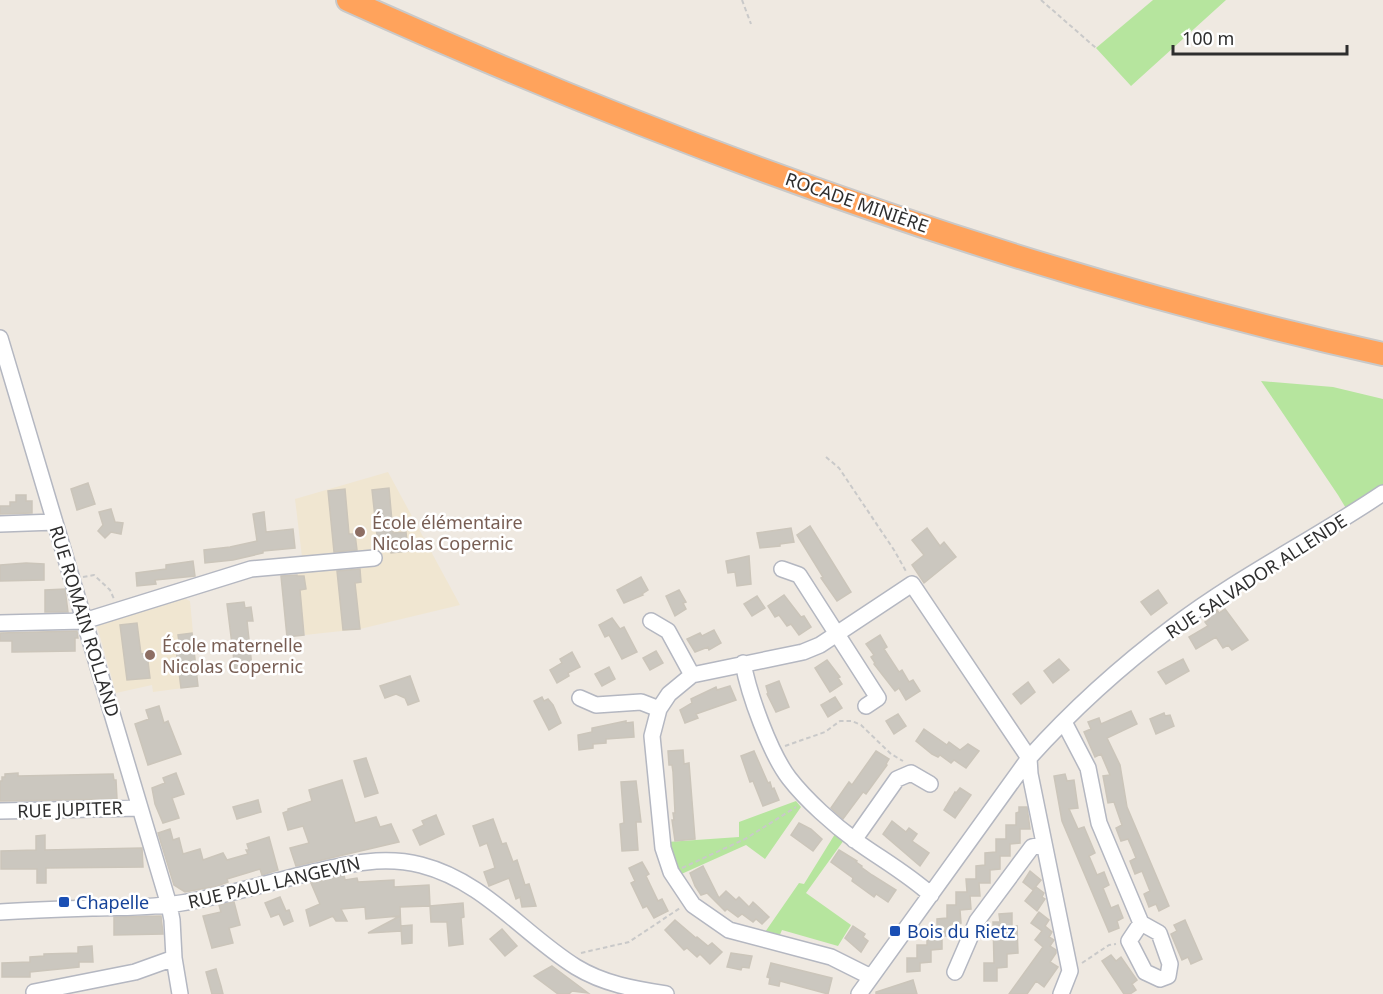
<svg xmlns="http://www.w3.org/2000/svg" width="1383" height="994" font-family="'Noto Sans',sans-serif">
<rect width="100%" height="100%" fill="#efe9e1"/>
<!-- education -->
<path fill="#f0e6d1" d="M388 472 460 605 360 629 305 635 297 567 303 565 295 499Z
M181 597 190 601 198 686 153 692 152 685 116 693 97 626Z"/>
<!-- green -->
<path fill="#b6e59e" d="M1153 0H1226L1131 86 1096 48Z
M1261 381 1333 387 1383 399V493L1350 515 1338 495Z
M796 801 801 807 765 859 746 845 677 876 667 842 739 837V822Z
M835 834 844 840 806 893 851 925 838 946 782 930 778 939 763 935 799 883 804 884Z"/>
<!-- building -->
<path fill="#cbc7bf" stroke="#cbc5ba" stroke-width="1.5" d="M88 483 95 504 77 510 71 489Z
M389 488 393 533 406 532 408 551 391 553 389 535 377 536 372 490Z
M345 489 349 534H355L357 550 334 552 328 491Z
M16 495H26V501H32V513L0 514V506H10V502H16Z
M111 509 115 522 123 523 121 534 111 532 105 538 98 531 103 525 99 512Z
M264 512 266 532 293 529 295 548 263 551V553L233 560 205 563 204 550 230 547 257 541 253 514Z
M810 526 851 592 837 601 821 578 823 577 797 535Z
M791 528 794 542 780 544V546L760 548 757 533Z
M927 528 940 546 944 542 956 557 924 583 912 565 924 555 912 540Z
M749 556 751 584 737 586 735 572 728 573 726 561Z
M193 561 195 576 155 580 156 584 137 586 136 573 166 569V565Z
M26 563 44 564V580L0 581V565Z
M360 569 361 582 355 583 360 629 343 630 337 571Z
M297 575V576H304L306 589 300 590 304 635 287 637 281 576Z
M641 577 648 590 642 594 643 595 624 603 617 590Z
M65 589 68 612H45V590Z
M679 590 686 602 683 603 686 609 675 616 666 596Z
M1158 590 1167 603 1151 615 1141 602Z
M784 595 801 617 804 616 811 627 799 635 791 624 787 626 779 615 775 617 768 606Z
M757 596 765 608 752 616 744 604Z
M244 602 245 608 251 607 253 621H247L252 667 235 669 227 604Z
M1225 609 1248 640 1232 650 1228 645 1223 648 1216 637 1196 649 1189 637 1208 626 1205 622 1209 620 1207 618 1217 610 1219 613Z
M612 618 620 629 624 627 637 652 622 659 609 635 605 637 599 625Z
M137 623 141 654 147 653 150 678 127 680 120 625Z
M714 630 721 643 709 650 708 647 695 652 687 639 700 633 702 636Z
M77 631 78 638H75V651L14 652H12V641H0V633Z
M192 633 198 686 181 688 175 642H179L178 635Z
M880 635 887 647 884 649 899 672 902 670 909 682 913 680 920 691 906 700 899 688 895 691 874 664 875 663 871 657 874 655 866 644Z
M656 651 663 663 650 670 643 658Z
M572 652 580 667 568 673 569 676 557 683 550 670 562 663 560 659Z
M1059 659 1069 670 1053 683 1044 671Z
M1183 659 1189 671 1166 684 1158 672Z
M827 660 840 677 838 678 842 684 830 692 815 668Z
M609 667 615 679 602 686 595 674Z
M410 676 419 701 408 705 405 698 396 694 385 698 380 686Z
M779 681 789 707 776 712 767 694 768 693 766 686Z
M1028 682 1035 692 1021 704 1013 694Z
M730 686 736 700 696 714 698 718 685 723 680 710 692 703 691 699 716 687 717 690Z
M542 697 544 701 548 699 553 705 561 723 549 730 534 701Z
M835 697 842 708 828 717 821 705Z
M159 706 164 723 168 721 181 754 148 765 135 724 149 719 146 710Z
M1131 711 1137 724 1107 738 1120 765 1127 807 1169 906 1159 911 1156 904 1149 907 1144 894 1150 891 1142 871 1135 874 1130 861 1136 858 1132 848 1128 839 1121 841 1116 828 1122 825 1114 802 1108 803 1103 776 1110 775 1101 754 1095 757 1084 732 1091 729 1088 722 1099 718 1101 724Z
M1164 713 1165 716 1170 715 1174 726 1156 734 1150 719Z
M898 714 906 726 894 734 886 721Z
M626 721V723L633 722 634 737 606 739V743L593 744V748L579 750 578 735 592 732V728Z
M924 729 947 745 949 742 960 750 968 744 979 751 966 768 954 760 951 763 940 755 938 757 932 754 916 741Z
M683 750 684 764 689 763 695 839 675 841 672 820H674L673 813H675L673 772 672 765H669L668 751Z
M754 751 768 783 770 782 772 789 774 788 779 800 763 806 753 781 750 782 741 756Z
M876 751 889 759 886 764 887 765 866 794 863 792 843 819 831 808 849 782 852 785Z
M366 758 378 793 365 797 354 761Z
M18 773V776L113 774 114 780H116L117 799 0 801V781H2V777H5V774Z
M176 773 184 794 172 798 179 818 163 823 155 804 152 788 165 783 163 778Z
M1065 774 1067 781 1074 780 1078 808 1069 809 1078 829 1084 827 1095 853 1089 856 1097 875 1104 872 1109 885 1103 888 1111 908 1118 905 1123 918 1117 921 1119 928 1109 932 1062 821 1054 776Z
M342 780 355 823 376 817 380 827 391 824 399 842 296 866 290 848 309 843 303 826 288 830 283 813 288 811V809L312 801 309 790Z
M636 781 641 822H636L638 850 622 851 620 824 624 823 621 782Z
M960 788 971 795 955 818 944 810 955 792 956 793Z
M258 800 261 812 237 819 233 807Z
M1019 807H1027L1030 829H1020V843L1010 844V856H1000V869L990 870V883H979L980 896H970L971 909 960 910 961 923 951 924V936H942V949L931 950V962L920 963V971L907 972V958H917V945H927V932H937V919L947 918V905H956V892H967L966 879H976V866L985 865V853L996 852V839H1006V825H1016V813L1019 812Z
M436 815 444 834 420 845 413 830 424 825 422 821Z
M493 819 502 844 506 843 513 862 517 860 525 885 529 884 536 906 522 907 520 897 516 899 509 878 489 886 484 872 495 868 493 861 487 843 480 846 473 826Z
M892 821 906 832 909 828 917 834 912 841 929 853 920 866 883 834Z
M799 823 811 829 822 839 813 851 791 835Z
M170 829 173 840 179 838 183 854 200 849 203 860 223 853 227 860 248 854 246 850H249L247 844 269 837 278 870 262 875 260 869 227 879 228 882 217 886 185 892 174 885 158 833Z
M45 835V850L142 848 143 867 46 868V883H37V869H1V851L36 850V836Z
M839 850 857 861 856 862 862 866 861 867 872 875 896 890 888 902 876 894 874 897 852 881 853 878 831 862Z
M642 862 649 874 646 876 658 901 662 899 668 911 654 918 647 906 643 908 631 883 635 881 629 868Z
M703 866 719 898 726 891 736 900 739 897 749 907 753 902 769 917 762 924 756 919 753 922 742 914 738 917 727 909 725 911 707 893 701 895 695 886 690 873Z
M1030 871 1041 880 1033 890 1023 882Z
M344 875 345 880 357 878 358 882 394 880V887L429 885 430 906 400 907 401 931 368 933 400 916 366 919 365 907 341 909 347 921H336L333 916 310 926 306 910 320 904 311 883Z
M1036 887 1044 893 1042 897 1045 899 1037 911 1025 901Z
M280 897 286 911 289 910 293 921 284 925 279 914 271 917 265 903Z
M234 902 240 925 229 928 233 943 212 948 203 916 221 912 219 905Z
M463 903 464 917 461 918 463 944 449 946 447 922H431L430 906Z
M1039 912 1049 920 1045 926 1052 932 1049 937 1054 940 1050 946 1056 950V953L1050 962 1058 967 1044 987 1036 981 1027 994H1009L1043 947 1035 940 1042 931 1031 923Z
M1012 913V927L1017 926 1018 953 1007 954V967L997 968V981H984V963H994L993 922H1000L999 914Z
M161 916 163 934 114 935V917Z
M675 920 696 938 697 937 708 946 712 943 722 952 710 964 700 954 697 957 687 948 684 950 665 930Z
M1185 920 1202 959 1191 964 1188 957 1182 960 1171 934 1177 931 1174 925Z
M412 925V943L402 944 401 926Z
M853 926 865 934 863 937 868 941 861 952 845 938Z
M502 929 517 946 505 956 490 939Z
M92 946 93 962H79V967L30 972V977H2V963L30 962V957L44 956V954L78 953V947Z
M731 953 752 956 749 968 742 967 741 970 727 967Z
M1111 955 1116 961 1121 957 1137 980 1132 984 1136 990 1130 994H1124L1102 961Z
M771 963 832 978 828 994 780 981 779 986 769 984 770 978 767 977Z
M552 966 588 993 572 991 569 994H558L534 976Z
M216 969 221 986 223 994H212L206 972Z
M913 980 917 994H876V992Z"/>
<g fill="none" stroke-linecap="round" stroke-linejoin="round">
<defs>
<path id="minor" d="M0 338 169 905 172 920 174 958 180 994
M0 524 55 522
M782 569 799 575 878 698 866 706
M651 621 668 631 692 675
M0 623 84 621 251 569 374 558
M743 663C749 695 770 753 789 778 806 800 834 825 856 841 881 859 908 874 931 895
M580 698 596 705 641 702 659 709
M1064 722 1088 768 1099 823 1141 923 1129 941 1145 972 1160 979 1168 976 1170 964 1159 933 1141 923
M0 811 140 808
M854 840 897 779 911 773 930 784
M0 912C32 910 64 909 95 908 124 907 153 908 181 903 223 896 264 884 305 874 344 865 381 855 421 865 484 881 523 934 576 967 604 984 634 989 666 994
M955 972 977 921 1032 847 1044 844
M871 977 831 957 729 930 693 905 671 872 663 848 652 736 659 709 669 694 692 675 803 652 820 645 912 584 1029 758 1030 774 1070 971 1061 994
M35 994 34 992 135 972 174 958
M859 994 1029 758C1073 709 1122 665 1174 626 1240 576 1315 539 1383 493"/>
<path id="highway" d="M348 0C680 150 1027 275 1383 354"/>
</defs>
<!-- minor casing -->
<use href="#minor" stroke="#b4b7c1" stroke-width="18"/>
<!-- highway casing -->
<use href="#highway" stroke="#c9c9c9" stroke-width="26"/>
<!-- path -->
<path stroke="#c9c9c9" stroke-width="2" stroke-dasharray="4.5 3" stroke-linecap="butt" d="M742 0 751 24
M1041 0 1096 48
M826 457 839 468 894 550 907 573
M83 577 94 575 110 590 114 599
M785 746 825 732 840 721H852L861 725 891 754 903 761
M682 868 745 839 796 807
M581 953 629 942 680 908
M1082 963 1109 945 1116 944"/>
<!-- minor -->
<use href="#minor" stroke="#fff" stroke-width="15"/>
<!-- highway -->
<use href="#highway" stroke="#ffa35c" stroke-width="22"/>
</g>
<!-- markers -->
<g fill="#8d6e63" stroke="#fff" stroke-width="2">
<circle cx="360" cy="532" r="6"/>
<circle cx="150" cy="655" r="6"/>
</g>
<g fill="#1a4fb4" stroke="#fff" stroke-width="2">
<rect x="58" y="896" width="12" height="12" rx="3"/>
<rect x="889" y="925" width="12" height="12" rx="3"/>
</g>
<g text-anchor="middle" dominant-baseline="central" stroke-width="5" stroke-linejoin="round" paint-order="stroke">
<!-- street labels -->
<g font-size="18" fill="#2e2e2e" stroke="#fff">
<text transform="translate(857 202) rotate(19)">ROCADE MINIÈRE</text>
<text transform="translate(1256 576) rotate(-33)">RUE SALVADOR ALLENDE</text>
<text transform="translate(85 621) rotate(73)">RUE ROMAIN ROLLAND</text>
<text transform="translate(70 809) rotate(-2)">RUE JUPITER</text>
<text transform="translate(274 882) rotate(-13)">RUE PAUL LANGEVIN</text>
</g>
<!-- education labels -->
<g font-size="18" fill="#785e54" stroke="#fff" text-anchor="start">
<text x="372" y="522">École élémentaire<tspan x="372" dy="21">Nicolas Copernic</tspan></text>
<text x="162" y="645">École maternelle<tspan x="162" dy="21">Nicolas Copernic</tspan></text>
</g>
<!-- transit labels -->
<g font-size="18" fill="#164399" stroke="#fff" text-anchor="start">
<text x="76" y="902">Chapelle</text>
<text x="907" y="931">Bois du Rietz</text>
</g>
</g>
<!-- scale -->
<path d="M1173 45v9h174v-9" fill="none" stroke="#2e2e2e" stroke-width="3"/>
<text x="1182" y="45" font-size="18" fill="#2e2e2e" stroke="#ffffff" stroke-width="4.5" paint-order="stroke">100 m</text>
</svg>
